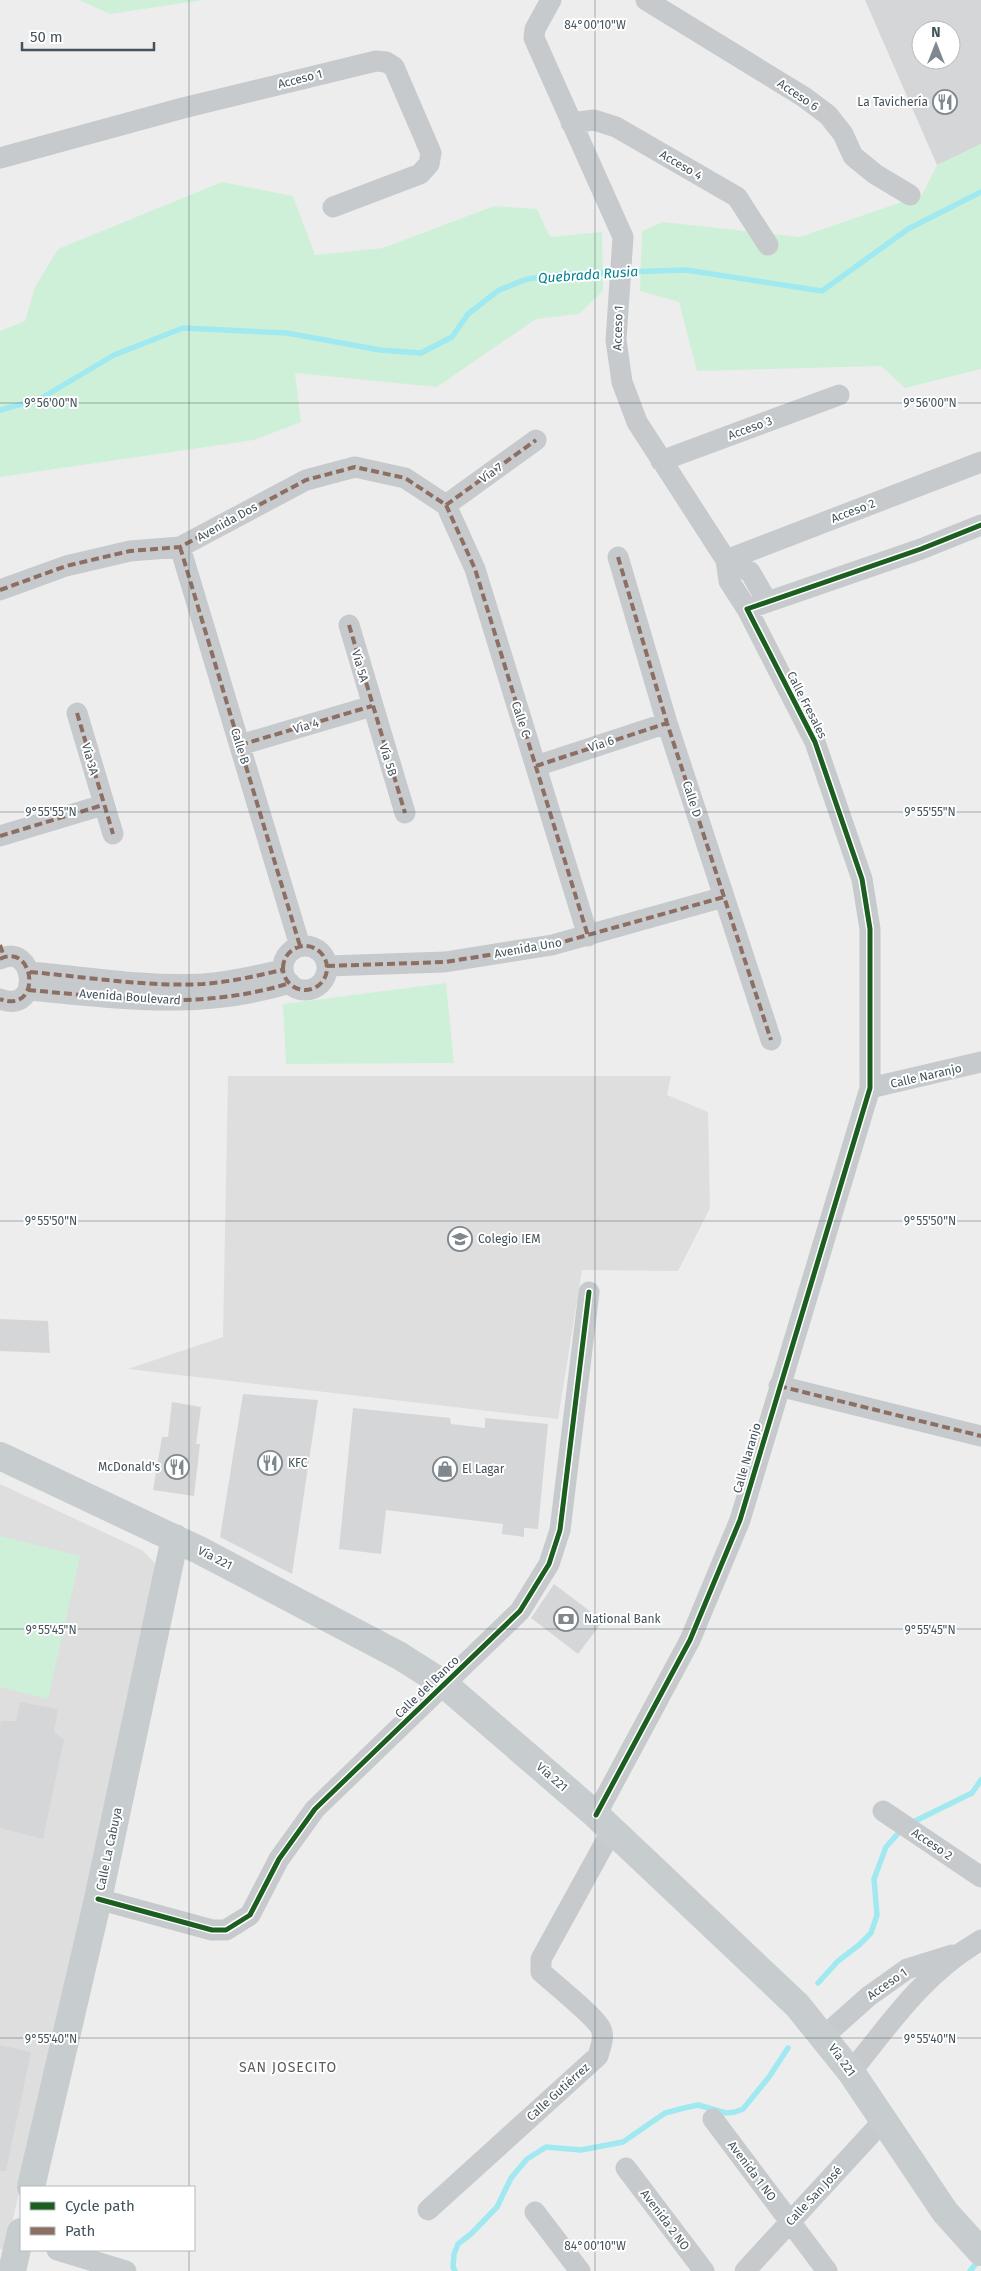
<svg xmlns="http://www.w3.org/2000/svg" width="981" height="2271" font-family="'Fira Sans',sans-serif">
<rect width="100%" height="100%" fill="#eeeded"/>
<!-- education -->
<path fill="#dfdedf" d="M228 1076H671L667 1095 708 1112 710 1208 678 1271 582 1270 558 1419 128 1369 223 1337Z
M0 1484 142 1550 154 1562 158 1575 6 2250 0 2249Z"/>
<!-- green -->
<path fill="#cff0d8" d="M79 0H204L110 14Z
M981 144V369L905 388 881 366 697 371 679 302 640 291 642 231 663 222 800 237 922 195 937 165Z
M222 182 293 196 315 255 383 248 494 206 537 209 550 237 602 232 603 291 579 314 536 319 437 387 295 373 301 422 254 440 0 477V331L25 321 35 287 58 249Z
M446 983 454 1063 286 1064 283 1004Z
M0 1536 80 1556 48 1699 0 1687Z"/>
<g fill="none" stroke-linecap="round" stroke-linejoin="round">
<!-- stream -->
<path stroke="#a0e9f1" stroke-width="5.5" d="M0 410 40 399 114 355 183 328 287 333 380 350 421 353 452 337 468 314 499 290 527 279 564 274 686 270 822 291 908 229 981 192
M909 1824 972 1793 981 1780
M818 1983 838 1961 859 1945 871 1933 877 1915 874 1879 886 1847 902 1829
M455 2271 453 2267 454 2254 458 2244 471 2234 497 2207 511 2178 527 2159 546 2147 581 2150 623 2142 665 2113 684 2108 698 2105 726 2113 735 2112 743 2109 769 2077 788 2048
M970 2271 980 2259"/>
</g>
<!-- building -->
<path fill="#d5d6d7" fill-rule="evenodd" d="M865 0H981V144L937 165ZM921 30H951V60H921Z
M0 1319 48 1321 50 1353 0 1351Z
M243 1394 318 1400 292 1574 220 1537Z
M172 1402 201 1407 196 1444H200L194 1496 153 1490 162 1437H168Z
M353 1408 450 1418 451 1424 485 1428V1418L548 1424 538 1529 524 1528V1537L502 1534 503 1524 386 1510 381 1554 339 1549Z
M554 1584 603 1621 578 1654 531 1618Z
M20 1702 58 1709 54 1732 64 1740 43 1839 0 1828V1727L1 1721H16Z
M0 2045 31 2052 6 2171H0Z"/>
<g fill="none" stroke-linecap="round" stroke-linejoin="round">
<!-- street -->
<path stroke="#c7cacc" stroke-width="21" d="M551 0 535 29 534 38 623 237 616 340 622 382 637 422 726 560 729 581 747 609
M646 0 804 97 828 115 843 134 853 156 875 174 910 195
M571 123 594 120 616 127 737 197 768 245
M0 158 183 108 376 61 386 62 394 67 431 153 429 164 420 174 333 207
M661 461 839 395
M446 505 475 569 588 936
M446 505 536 440
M180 547 300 946
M618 557 667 723 771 1040
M726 560 981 462
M726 560 750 572 767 601
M0 590 66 566 130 551 180 547 306 480 355 467 405 478 446 505
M349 625 405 813
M77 713 113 834
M240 745 372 706
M536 766 667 723
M0 836 103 805
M283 968a22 22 0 1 1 44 0a22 22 0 1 1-44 0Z
M0 959C35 941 43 1015 0 999
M327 966 445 962 552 945 724 897
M30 972C87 977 145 987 203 984 230 982 256 976 282 970
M28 990C120 998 200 1011 290 983
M870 1088 981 1062
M779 1386 981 1436
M883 1811 981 1877
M596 1815 690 1640 740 1520 870 1088V929L862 879 815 742 747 609 921 549 981 525
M98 1899 212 1930H226L250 1915 279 1859 315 1809 520 1611 549 1564 560 1530 589 1292
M824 2036 869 1996 907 1969 952 1955
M851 2072C891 2022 924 1973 981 1940
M713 2119 827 2271
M626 2168 704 2271
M428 2210 598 2056C600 2048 605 2038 601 2029 597 2018 552 1982 541 1972V1959L612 1830
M535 2212 580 2271
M57 2250 126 2271
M745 2271 883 2121"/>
<!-- secondary -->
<path stroke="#c7ccce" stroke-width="28" d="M0 1456 201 1551 400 1656 444 1684 596 1815 797 2005 851 2072 945 2212 981 2252
M31 2187 98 1899 175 1538
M12 2271 21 2232"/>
<!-- quiet -->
<path stroke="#8d6e63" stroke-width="4" stroke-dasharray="8 4" stroke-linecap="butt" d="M446 505 475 569 588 936
M446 505 536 440
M180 547 300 946
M618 557 667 723 771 1040
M0 590 66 566 130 551 180 547 306 480 355 467 405 478 446 505
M349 625 405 813
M77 713 113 834
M240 745 372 706
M536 766 667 723
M0 836 103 805
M0 945 4 957
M283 968a22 22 0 1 1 44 0a22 22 0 1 1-44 0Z
M0 959C35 941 43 1015 0 999
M327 966 445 962 552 945 724 897
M30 972C87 977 145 987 203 984 230 982 256 976 282 970
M28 990C120 998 200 1011 290 983
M779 1386 981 1436"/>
<defs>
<path id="cycleway" d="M596 1815 690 1640 740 1520 870 1088V929L862 879 815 742 747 609 921 549 981 525
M98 1899 212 1930H226L250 1915 279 1859 315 1809 520 1611 549 1564 560 1530 589 1292"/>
</defs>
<!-- cycleway casing -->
<use href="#cycleway" stroke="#fff" stroke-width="8"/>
<!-- cycleway -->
<use href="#cycleway" stroke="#1b5e20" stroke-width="5"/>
</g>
<!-- ticks -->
<path fill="none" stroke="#43525b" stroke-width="1" stroke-opacity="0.45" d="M189 0V2187M595 0V2271M0 403H981M0 812H981M0 1221H981M0 1629H981M0 2038H981M189 2250V2271"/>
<!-- icons -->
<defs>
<symbol id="restaurant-ring" viewBox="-11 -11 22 22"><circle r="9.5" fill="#fff" stroke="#7f888e" stroke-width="1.5"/><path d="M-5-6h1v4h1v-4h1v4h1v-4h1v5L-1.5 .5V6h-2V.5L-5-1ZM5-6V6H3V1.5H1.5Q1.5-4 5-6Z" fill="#7f888e"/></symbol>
<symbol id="school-ring" viewBox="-11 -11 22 22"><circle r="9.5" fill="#fff" stroke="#7f888e" stroke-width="1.5"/><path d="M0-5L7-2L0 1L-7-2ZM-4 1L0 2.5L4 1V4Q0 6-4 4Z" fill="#7f888e"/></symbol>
<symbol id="shop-ring" viewBox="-11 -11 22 22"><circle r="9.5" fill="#fff" stroke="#7f888e" stroke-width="1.5"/><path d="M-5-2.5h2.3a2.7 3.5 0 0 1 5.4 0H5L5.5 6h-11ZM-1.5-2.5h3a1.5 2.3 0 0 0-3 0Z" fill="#7f888e"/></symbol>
<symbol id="bank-ring" viewBox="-11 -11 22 22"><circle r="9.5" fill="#fff" stroke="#7f888e" stroke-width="1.5"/><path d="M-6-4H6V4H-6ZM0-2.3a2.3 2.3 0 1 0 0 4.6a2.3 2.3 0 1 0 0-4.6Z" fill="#7f888e"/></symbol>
</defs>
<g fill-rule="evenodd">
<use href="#restaurant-ring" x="931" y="88" width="28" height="28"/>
<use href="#school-ring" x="446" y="1225" width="28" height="28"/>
<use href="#restaurant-ring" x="256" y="1449" width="28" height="28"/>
<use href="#restaurant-ring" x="163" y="1453" width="28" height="28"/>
<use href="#shop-ring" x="431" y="1455" width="28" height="28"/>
<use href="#bank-ring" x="552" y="1605" width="28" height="28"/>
</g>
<g text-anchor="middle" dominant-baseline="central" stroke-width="4" stroke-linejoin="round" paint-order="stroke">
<!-- street labels -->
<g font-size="12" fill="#43525b" stroke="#fff">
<text transform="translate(300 79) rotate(-14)">Acceso 1</text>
<text transform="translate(798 95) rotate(34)">Acceso 6</text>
<text transform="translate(681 165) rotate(30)">Acceso 4</text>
<text transform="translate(618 328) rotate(-88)">Acceso 1</text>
<text transform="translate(750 428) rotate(-20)">Acceso 3</text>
<text transform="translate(491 473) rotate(-35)">Vía 7</text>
<text transform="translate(853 511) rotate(-21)">Acceso 2</text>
<text transform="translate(227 522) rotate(-29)">Avenida Dos</text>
<text transform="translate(360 666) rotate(74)">Vía 5A</text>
<text transform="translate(807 705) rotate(63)">Calle Fresales</text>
<text transform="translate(521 719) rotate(72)">Calle C</text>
<text transform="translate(306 726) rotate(-16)">Vía 4</text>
<text transform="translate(601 744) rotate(-18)">Vía 6</text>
<text transform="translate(240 746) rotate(73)">Calle B</text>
<text transform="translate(90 759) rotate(74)">Vía 3A</text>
<text transform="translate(388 760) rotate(73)">Vía 5B</text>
<text transform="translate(692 799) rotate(72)">Calle D</text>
<text transform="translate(528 948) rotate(-10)">Avenida Uno</text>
<text transform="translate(130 997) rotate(4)">Avenida Boulevard</text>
<text transform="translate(926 1076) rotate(-13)">Calle Naranjo</text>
<text transform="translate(747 1458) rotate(-74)">Calle Naranjo</text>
<text transform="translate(215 1558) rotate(27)">Vía 221</text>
<text transform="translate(427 1687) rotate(-44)">Calle del Banco</text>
<text transform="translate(552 1777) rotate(41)">Vía 221</text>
<text transform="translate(932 1844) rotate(34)">Acceso 2</text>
<text transform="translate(109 1849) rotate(-78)">Calle La Cabuya</text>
<text transform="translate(887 1984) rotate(-35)">Acceso 1</text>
<text transform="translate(842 2060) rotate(54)">Vía 221</text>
<text transform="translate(558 2092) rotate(-42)">Calle Gutiérrez</text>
<text transform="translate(752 2171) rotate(53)">Avenida 1 NO</text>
<text transform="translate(814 2196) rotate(-47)">Calle San José</text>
<text transform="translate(665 2220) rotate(53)">Avenida 2 NO</text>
</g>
<!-- poi labels -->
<g font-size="12" fill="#43525b" stroke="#fff" text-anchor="start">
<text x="928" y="102" text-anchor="end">La Tavichería</text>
<text x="478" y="1239">Colegio IEM</text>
<text x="288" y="1463">KFC</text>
<text x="160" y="1467" text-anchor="end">McDonald's</text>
<text x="462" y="1469">El Lagar</text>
<text x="584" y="1619">National Bank</text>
</g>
<!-- water labels -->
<g font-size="14" font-style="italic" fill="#038291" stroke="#fff">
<text transform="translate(588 275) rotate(-4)">Quebrada Rusia</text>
</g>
<!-- neighbourhood labels -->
<g font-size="14" letter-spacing="1" fill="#585d62" stroke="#fff">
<text x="288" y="2067">SAN JOSECITO</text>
</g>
</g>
<g font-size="12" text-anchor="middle" fill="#43525b" stroke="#fff" stroke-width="4" stroke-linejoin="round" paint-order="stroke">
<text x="595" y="29">84°00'10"W</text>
<text x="51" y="407">9°56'00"N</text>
<text x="930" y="407">9°56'00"N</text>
<text x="51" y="816">9°55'55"N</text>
<text x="930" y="816">9°55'55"N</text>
<text x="51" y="1225">9°55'50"N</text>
<text x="930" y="1225">9°55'50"N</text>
<text x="51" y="1634">9°55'45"N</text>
<text x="930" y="1634">9°55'45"N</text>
<text x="51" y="2043">9°55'40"N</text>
<text x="930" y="2043">9°55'40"N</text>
<text x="595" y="2250">84°00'10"W</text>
</g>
<!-- legend -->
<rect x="20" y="2186" width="175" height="65" fill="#ffffff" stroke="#b4babd"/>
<rect x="30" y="2202" width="25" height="8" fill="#1b5e20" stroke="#b4babd"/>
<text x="65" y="2211" font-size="15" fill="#43525b">Cycle path</text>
<rect x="30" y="2227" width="25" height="8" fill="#8d6e63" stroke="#b4babd"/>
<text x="65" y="2236" font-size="15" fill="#43525b">Path</text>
<!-- north arrow -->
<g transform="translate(936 45)"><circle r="24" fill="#ffffff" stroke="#b4babd"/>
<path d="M0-4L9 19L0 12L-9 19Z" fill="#7f888e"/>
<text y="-8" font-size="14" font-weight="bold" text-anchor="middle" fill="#43525b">N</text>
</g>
<!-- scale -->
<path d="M22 42v8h132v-8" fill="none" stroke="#43525b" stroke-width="2.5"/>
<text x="30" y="42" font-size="15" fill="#43525b" stroke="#ffffff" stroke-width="4" paint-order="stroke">50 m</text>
</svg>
